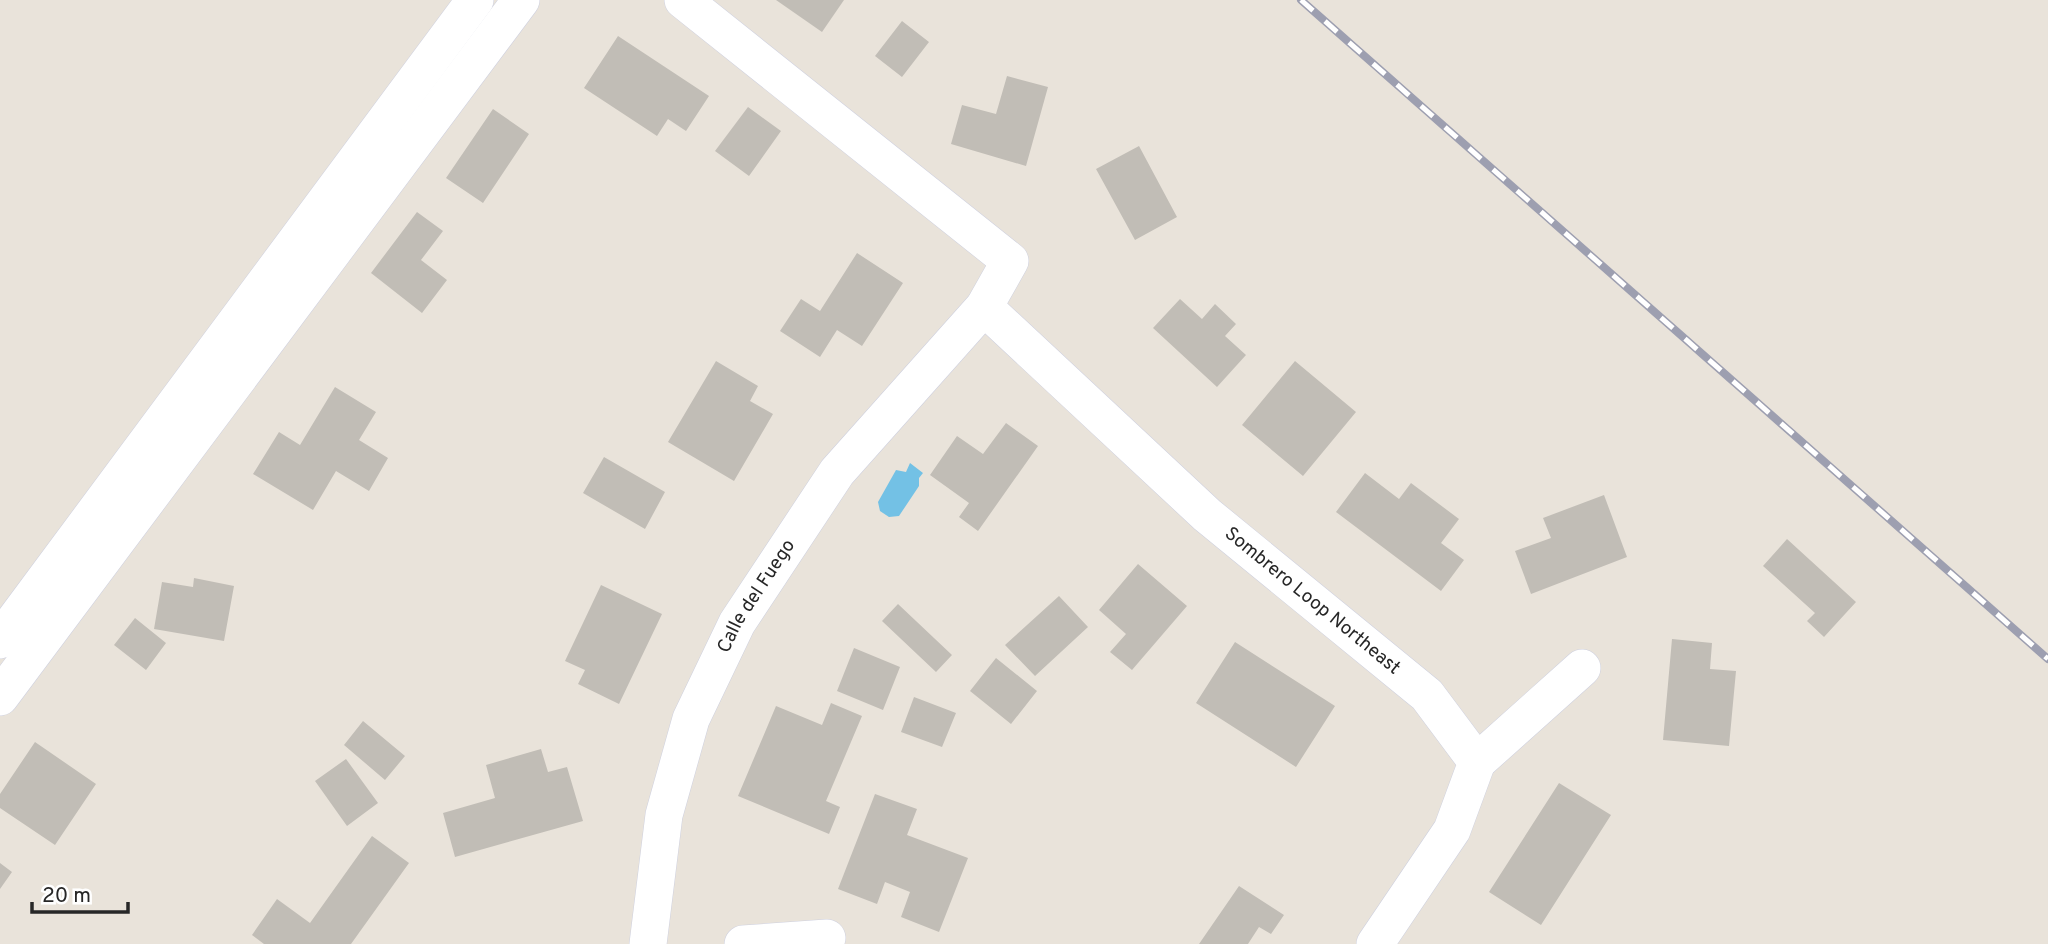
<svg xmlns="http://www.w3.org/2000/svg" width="2048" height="944" font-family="Overpass,sans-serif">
<rect width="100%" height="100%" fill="#e9e3da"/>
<!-- water -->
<path fill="#73c1e5" d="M910 463 923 473 919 478V486L899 516 889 517 880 511 878 502 896 470 906 472Z"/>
<!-- building -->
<path fill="#c1bdb6" d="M776 0H844L822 32Z
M902 21 929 42 902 77 875 56Z
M618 36 709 96 686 131 668 119 657 136 584 88Z
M1007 76 1048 87 1026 166 951 144 962 105 996 114Z
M748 107 781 131 749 176 715 151Z
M493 109 529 134 483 203 446 178Z
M1139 146 1177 217 1135 240 1096 169Z
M417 212 443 231 421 260 447 280 422 313 371 273Z
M857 253 903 283 862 346 837 330 820 357 780 331 801 299 820 311Z
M1180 299 1202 319 1215 304 1236 324 1225 336 1246 355 1217 387 1153 328Z
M716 361 758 386 750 401 773 414 734 481 668 442Z
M1295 361 1356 412 1303 476 1242 425Z
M335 387 376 412 359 440 388 458 369 491 336 471 313 510 253 474 279 432 300 445Z
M1006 423 1038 446 978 531 959 517 969 503 930 475 957 436 983 454Z
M604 457 665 492 645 529 583 493Z
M1365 473 1399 499 1411 483 1459 519 1441 543 1464 560 1441 591 1336 512Z
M1604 495 1627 557 1531 594 1515 551 1551 538 1543 518Z
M1787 539 1856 602 1824 637 1807 621 1815 613 1763 566Z
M1138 564 1187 606 1132 670 1110 652 1126 634 1099 610Z
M194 578 234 586 224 641 154 629 162 582 193 587Z
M601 585 662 614 619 704 578 684 585 670 565 661Z
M1059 596 1088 627 1035 676 1005 645Z
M898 604 952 655 936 672 882 621Z
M135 618 166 643 146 670 114 645Z
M1672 639 1712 643 1710 669 1736 671 1729 746 1663 740Z
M1235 642 1335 706 1296 767 1196 703Z
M854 648 900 667 883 710 837 691Z
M996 658 1037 691 1011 724 970 691Z
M914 697 956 713 942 747 901 732Z
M831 703 862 716 826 801 840 807 829 834 738 796 776 706 822 725Z
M363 721 405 756 385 780 344 745Z
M35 742 96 784 55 845 0 808V794Z
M541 749 548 772 567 767 583 821 455 857 443 813 495 798 486 765Z
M346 759 378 803 347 826 315 781Z
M1559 783 1611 815 1541 925 1489 892Z
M875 794 917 809 907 835 968 858 939 932 901 917 910 892 885 882 877 904 838 889Z
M372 836 409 863 351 944H264L252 935 277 899 310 923Z
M0 863 12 872 0 889Z
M1239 886 1284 915 1271 934 1259 927 1248 944H1199Z"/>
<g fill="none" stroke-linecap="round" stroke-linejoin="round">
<defs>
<g id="minor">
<path id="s1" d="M984 307 1207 515 1427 695 1477 762 1452 830 1375 944"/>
<path d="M0 640 475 0"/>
<path d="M0 697 521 0"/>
<path d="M1477 762 1582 668"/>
<path id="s2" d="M648 944 664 815 691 719 737 623 837 472 984 307 1010 261 683 0"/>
<path d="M743 944 827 938"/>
</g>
</defs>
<!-- minor casing -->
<use href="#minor" stroke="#cfd1df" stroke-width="38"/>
<!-- minor -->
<use href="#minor" stroke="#fff" stroke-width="37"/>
<defs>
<path id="rail" d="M1301 0 2048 659"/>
</defs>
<!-- rail casing -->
<use href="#rail" stroke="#9d9fb0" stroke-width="8"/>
<!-- rail -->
<use href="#rail" stroke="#fff" stroke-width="5" stroke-dasharray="16" stroke-linecap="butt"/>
</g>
<g text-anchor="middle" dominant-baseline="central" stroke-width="6" stroke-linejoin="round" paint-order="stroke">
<!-- street labels -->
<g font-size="19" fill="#272727" stroke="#fff">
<text stroke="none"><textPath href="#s2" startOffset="369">Calle del Fuego</textPath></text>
<text stroke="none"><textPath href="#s1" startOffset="441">Sombrero Loop Northeast</textPath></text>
</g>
</g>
<!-- scale -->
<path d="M32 902v10h96v-10" fill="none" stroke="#272727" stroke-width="3.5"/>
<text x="42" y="902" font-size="21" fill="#272727" stroke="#ffffff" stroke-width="5" paint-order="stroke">20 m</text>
</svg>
